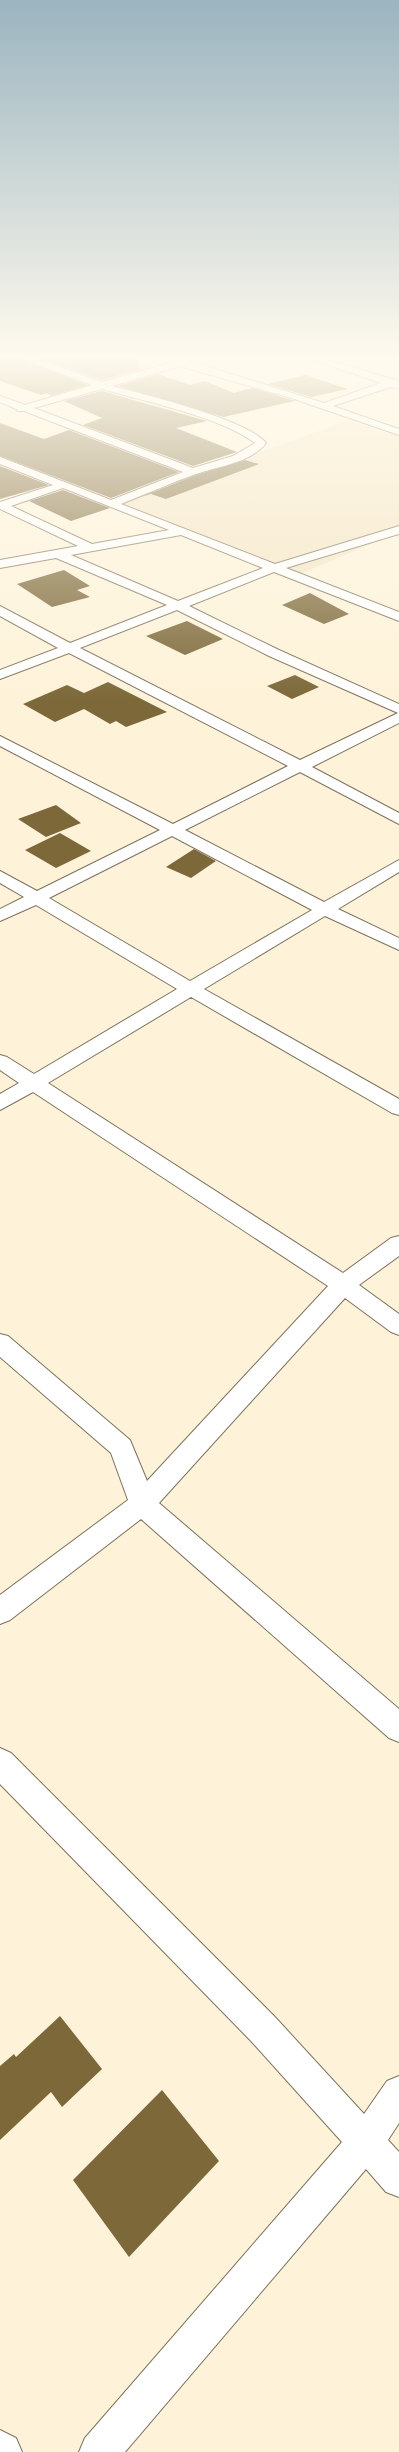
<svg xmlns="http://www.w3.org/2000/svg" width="399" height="2452" font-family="Barlow,sans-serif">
<rect width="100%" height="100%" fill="#fef3d9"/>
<!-- built -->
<path fill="#f4e5c4" d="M347 421 399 437V532L300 574 115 504Z"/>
<!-- building -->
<path fill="#7c6838" d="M0 358H19L87 385 51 396 47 393 41 395 0 381Z
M38 358H138L139 368 143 369 102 380Z
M158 374 190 385 205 381 234 393 252 388 295 401 223 417 118 386Z
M305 375 348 389 311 397 268 384Z
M102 391 207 421 176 428 237 452 193 466 83 425 102 418 64 401Z
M0 423 44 439 69 430 179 472 111 498 0 456Z
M245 460 259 464 166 499 151 494 141 497 196 475Z
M0 466 49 485 0 499Z
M63 490 110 508 71 521 29 501Z
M64 570 90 586 77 590 90 597 52 607 17 584Z
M310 593 349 614 324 624 282 605Z
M187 621 223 639 185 655 146 636Z
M295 675 319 687 292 699 267 686Z
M108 682 167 712 126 727 116 721 110 724 84 709 55 722 23 704 67 685 84 693Z
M56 805 81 823 46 837 18 819Z
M60 833 91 851 56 868 25 850Z
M194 849 216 861 191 878 166 867Z
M60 2016 102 2069 62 2107 51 2092 0 2140V2066L14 2054 16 2057Z
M162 2090 219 2161 129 2257 73 2180Z"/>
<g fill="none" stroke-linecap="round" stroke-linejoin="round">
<defs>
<path id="minor" d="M20 358H34L102 382 170 363 159 358 183 359 324 403 381 383 307 358H321L399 381V389L391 387 333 406 399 429V435L291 398 180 366 112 386C143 394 249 420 266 443 251 463 219 466 196 474 171 483 146 494 121 504L275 564 399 526V534L286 568 399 612V621L274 572 189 606 279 650 399 704V723L312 767 399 813V824L300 772 185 830 324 902 399 860V872L338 909 399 938V950L325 916 204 989 399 1099V1115L392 1113 191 997 48 1083 343 1273 391 1238 399 1236V1256L359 1285 399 1314V1335L391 1332 345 1298 159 1503 399 1709V1742L389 1738 141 1519 10 1620 0 1624V1595L128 1500 111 1453 0 1357V1334L8 1336 130 1440 147 1481 328 1286 33 1092 0 1110V1094L19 1083 0 1070V1055L7 1057 34 1074 177 989 36 905 0 921V909L24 897 0 883V871L37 891 160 830 0 746V736L173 824 288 766 69 653 0 679V670L58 648 0 616V606L70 643 167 605 56 558 0 568V560L78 546 0 509V502L53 485 0 464V457L111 500 183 472 24 411H18L16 409 0 402V396L25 405 92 385ZM102 389C147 402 218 416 255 443L233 456 193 468 34 408ZM63 488 169 530 92 544 11 506ZM181 535 263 568 178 601 71 555ZM177 610 269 656 398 713 300 760 80 648ZM172 836 312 910 190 981 49 898Z
M0 1748 11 1753 275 2017 364 2114 387 2081 399 2076V2123L388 2140 399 2152V2197L386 2192 366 2169 125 2452H79L85 2438 342 2142 251 2041 0 1784Z
M0 2430 16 2438 22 2452H0Z"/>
</defs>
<!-- minor casing -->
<use href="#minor" stroke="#7c725c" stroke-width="2"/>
<!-- minor -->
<use href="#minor" fill="#fff" fill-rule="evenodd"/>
</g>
<!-- sky -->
<linearGradient id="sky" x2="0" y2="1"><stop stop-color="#9bb4bf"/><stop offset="0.51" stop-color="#fffaee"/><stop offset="1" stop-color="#fffaee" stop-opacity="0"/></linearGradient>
<rect width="399" height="701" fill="url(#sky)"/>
</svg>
